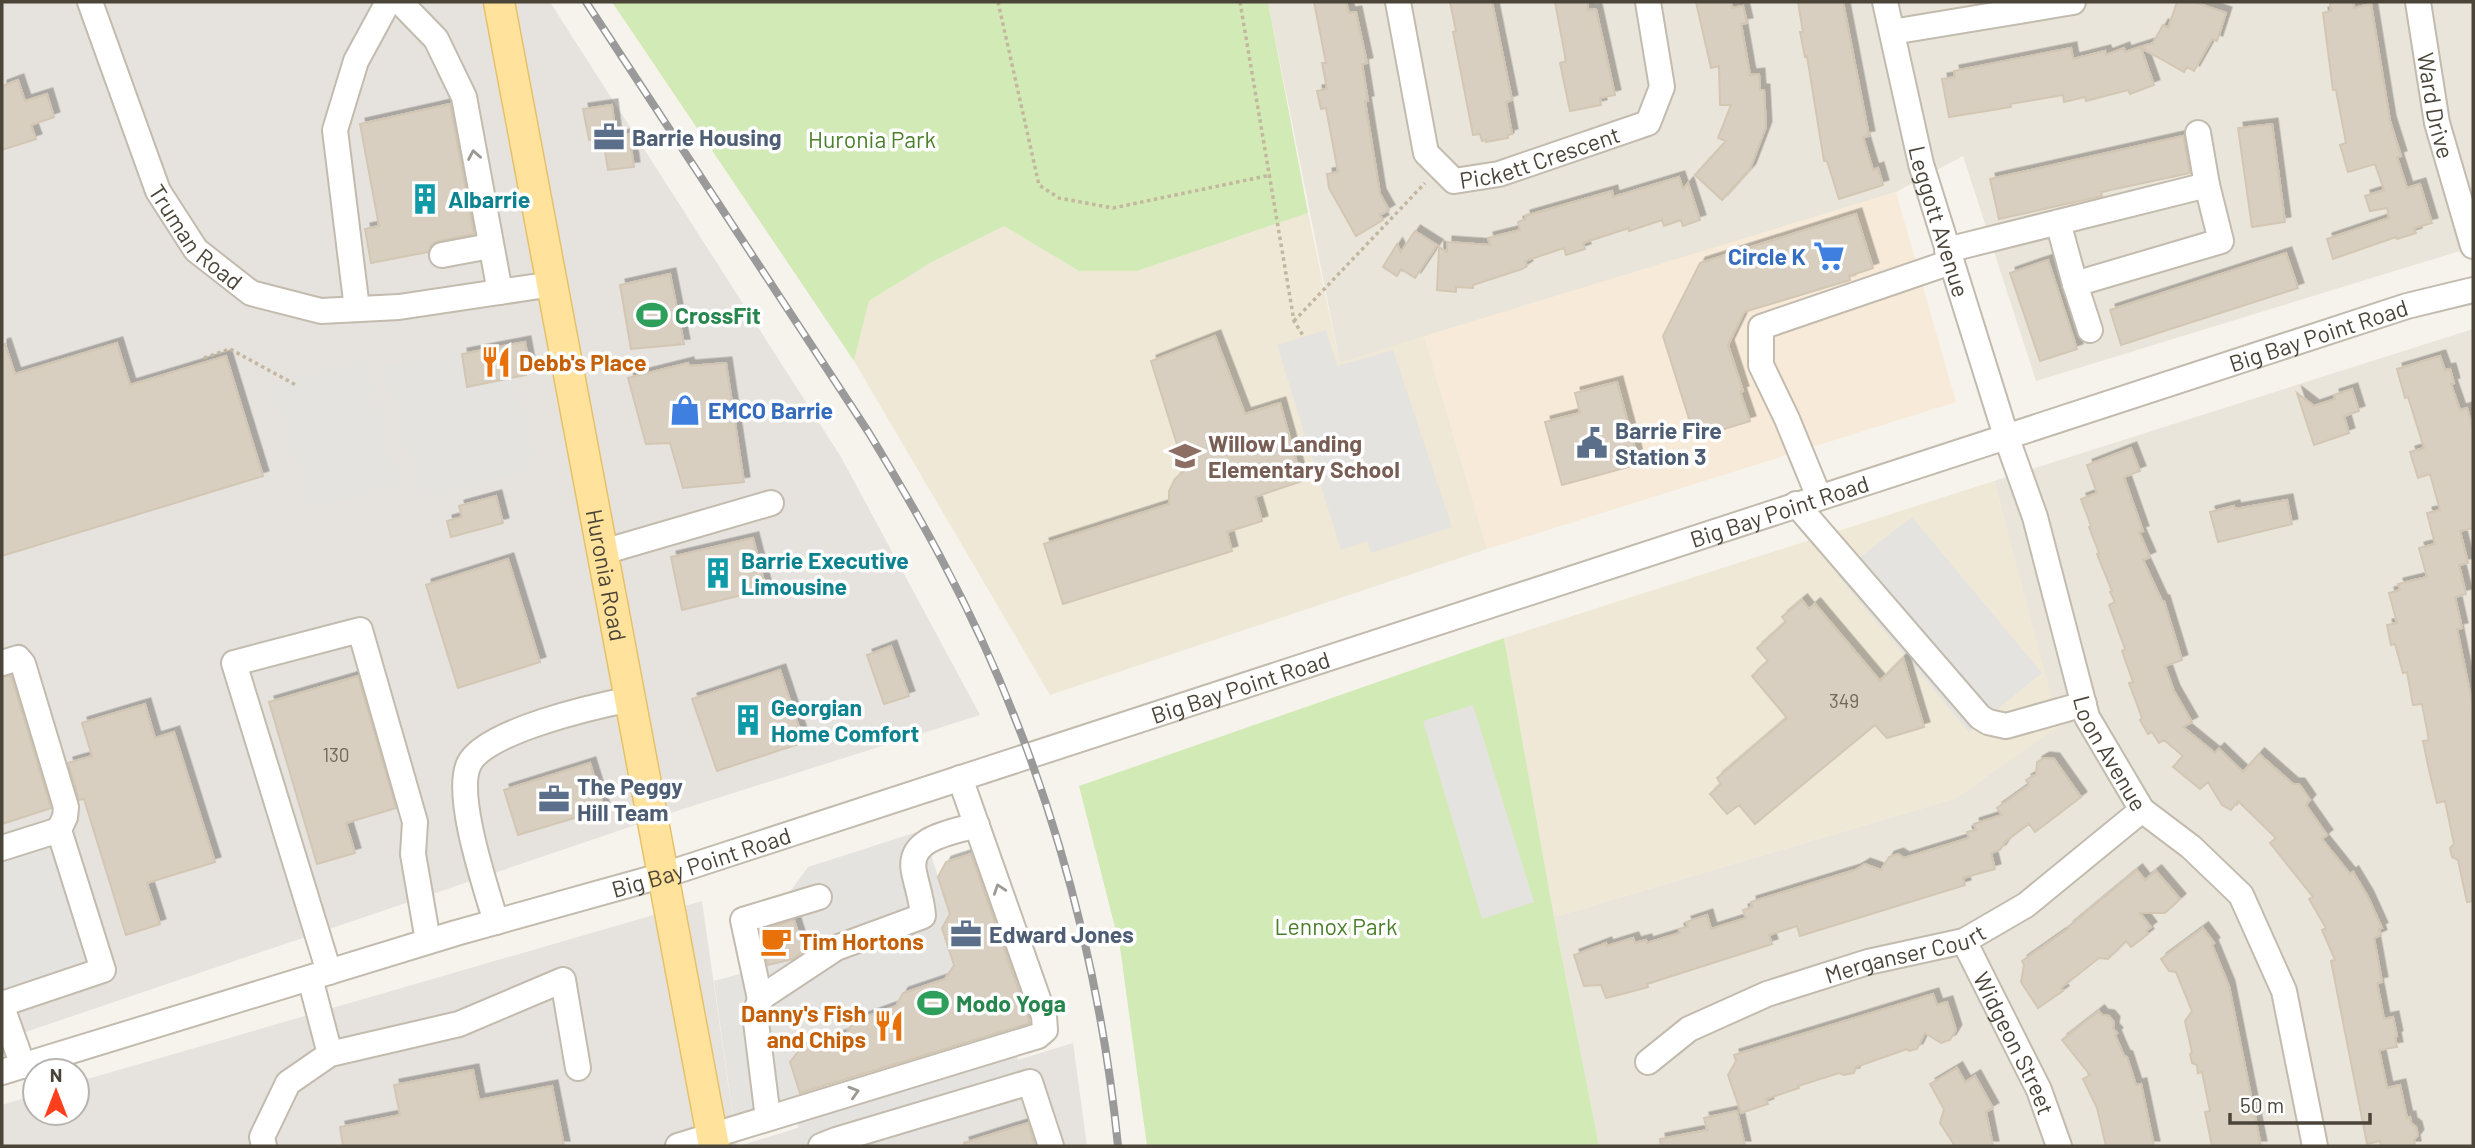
<svg xmlns="http://www.w3.org/2000/svg" width="2475" height="1148" font-family="Barlow,sans-serif">
<defs>
<filter id="shadow"><feDropShadow dx="5.5" dy="-5.5" stdDeviation="0" flood-color="#0004"/></filter>
</defs>
<rect width="100%" height="100%" fill="#f6f3ec"/>
<!-- residential -->
<path fill="#eae5da" d="M1268 2H2473V247L2036 381 1963 156 1896 192 1340 363Z
M2473 329V1146H1599L1554 917 1956 798 2058 726 1994 481Z"/>
<!-- commercial -->
<path fill="#f7ead8" d="M1896 192 1956 402 1487 549 1424 336Z"/>
<!-- industrial -->
<path fill="#e6e2dd" d="M2 2H550L841 457 980 715 686 808 2 1040Z
M702 901 737 1146H2V1105L35 1095V1113H77V1082Z
M1073 1043 1087 1146H739Z"/>
<!-- education -->
<path fill="#efe8d6" d="M1308 213 1340 363 1424 336 1487 549 1050 695 854 361 869 301 930 263 1004 226 1079 271H1137Z
M1994 481 2059 726 1956 798 1554 917 1504 638Z"/>
<!-- green -->
<path fill="#d2eab5" d="M612 2H1268L1308 213 1137 271H1079L1004 226 930 263 869 301 854 361Z
M1504 638 1554 917 1599 1146H1147L1120 947 1079 786Z"/>
<!-- parking -->
<path fill="#e5e3e0" d="M1326 330 1337 366 1393 350 1452 527 1371 553 1367 541 1341 550 1277 345Z
M462 354 468 386 518 377 536 468 436 496 423 494 415 484 380 366Z
M365 361 402 483 309 511 269 386Z
M1912 517 2042 673 1969 732 1837 575Z
M1473 705 1534 902 1482 919 1423 721Z
M61 819 105 980 2 1016V838Z
M923 830 950 914 942 928 953 965 945 979 903 993 896 1006 854 1021 846 1034 801 1048 790 1062 801 1097 733 1116 714 981 805 956 787 896 808 867Z
M1011 1045 1039 1103 877 1146H799L797 1100Z"/>
<!-- building -->
<path fill="#d8cfc1" stroke="#d3c7b4" stroke-width="2" filter="url(#shadow)" d="M1314 2H1346L1349 13 1356 12 1367 63 1362 64 1368 101H1365L1380 194 1389 210 1380 215 1383 220 1356 236 1329 188 1327 174 1338 172 1326 108 1321 109 1317 91 1327 89 1322 63H1326Z
M1450 2H1492L1512 100 1506 102 1512 134 1508 135V138L1486 142V140L1482 141 1480 134 1473 135 1453 32 1456 31Z
M1555 2H1587L1588 10 1596 9 1615 95 1600 98 1601 105 1570 111 1560 63 1566 61Z
M1696 2H1731L1732 8 1743 6 1747 23 1741 24 1750 75 1759 74 1760 90H1764L1766 127 1750 169 1722 200 1695 175 1726 141 1718 138 1731 105H1720L1719 66 1711 68Z
M1798 2H1843L1869 136 1863 137 1873 170 1878 168 1883 185 1839 199 1827 161H1824L1807 56 1805 57 1800 32H1803Z
M2177 2H2194L2226 13 2217 41 2212 39 2194 71 2187 67 2184 72 2141 48 2154 85 2130 94 2128 90 2086 101 2085 97 2064 102 2063 95 2010 104 2011 107 1949 117 1942 79 1955 77 1954 71 2071 48 2073 59 2105 51 2106 55 2124 48 2125 52 2153 43 2163 25 2168 28Z
M2330 2H2353L2354 8 2371 4 2390 121 2401 156 2397 157 2407 188 2420 184 2432 223 2414 228 2416 233 2397 239 2396 237 2333 259 2327 239 2389 218 2387 208 2370 211 2365 196 2384 190 2375 164 2348 172 2340 145 2346 143 2336 90H2333L2323 13 2331 11Z
M18 80 25 101 47 94 54 117 31 125 36 139 2 150V86Z
M450 104 474 234 439 241 432 244 428 252 371 263 365 229 379 226 360 124Z
M612 105 616 137 629 134 634 167 608 170 603 139 608 138 589 140 583 109Z
M2272 124 2285 222 2252 227 2238 128Z
M2183 136 2190 173 2101 192 2102 196 1999 219 1990 179Z
M1679 177 1683 189 1688 183 1700 220 1683 226 1681 220 1664 226 1662 220 1629 231V228L1583 243 1585 249 1566 255 1564 248 1525 261 1527 266 1522 269 1473 285V288L1456 287V292L1437 290 1439 247 1447 252V242L1490 245 1488 238 1520 230 1518 222 1526 219 1525 216 1612 191 1613 197Z
M1856 214 1873 268 1849 276 1850 280 1744 312 1728 345 1743 391 1740 392 1750 421 1695 438 1663 336 1700 263Z
M1415 231 1437 245 1415 278 1401 269 1397 276 1383 267 1397 244 1401 252Z
M2286 253 2298 288 2121 345 2110 310Z
M2048 260 2077 349 2040 361 2010 273Z
M670 274 684 344 631 349 620 285Z
M1215 336 1245 414 1280 403 1302 481 1255 497 1262 521 1227 532 1232 551 1063 604 1044 544 1169 504V491L1175 479 1185 470 1151 361Z
M525 342 530 369 526 370V375L467 387 462 354Z
M117 343 130 385 226 356 263 476 2 556V345L5 344 15 374Z
M2440 356 2445 370 2450 369 2454 383 2451 384 2460 410 2467 408 2473 429V528L2460 531 2468 563 2459 565 2466 594 2455 597 2462 628 2457 629 2473 707V901L2467 902 2458 860 2452 857 2450 848 2454 844 2445 801 2437 803 2429 770 2423 741 2429 740 2422 704 2413 705 2407 672 2403 673 2395 644 2391 645 2387 625 2397 623 2389 593 2400 590 2398 584 2427 577 2419 548 2435 544 2427 513 2440 510 2430 474 2418 478 2410 452 2424 448 2408 397 2405 398 2397 369Z
M688 363 689 366 726 363 744 482 683 488 670 443 646 444 628 378Z
M1617 382 1639 464 1562 485 1545 422 1580 413 1575 393Z
M2352 389 2359 411 2344 416 2349 433 2314 445 2297 393 2314 406 2335 399 2334 395Z
M2131 448 2140 471 2124 477 2143 531 2139 532 2150 557 2143 560 2162 601H2164L2182 660 2165 666 2174 691 2192 722 2183 727 2215 753 2219 749 2243 772 2259 754 2293 784H2299L2310 800 2306 805 2327 835 2322 839 2350 874 2353 872 2368 897 2382 928 2379 929 2381 935 2374 938 2382 982 2377 983 2384 1019 2393 1017 2397 1036 2395 1037 2397 1047 2379 1050 2387 1088 2400 1085 2407 1118 2410 1117 2411 1123 2416 1127 2418 1135 2414 1140 2415 1146H2381L2380 1141 2367 1144 2331 961 2335 960 2322 930 2326 928 2309 899 2313 897 2270 843 2276 838 2238 801 2231 810 2222 805 2208 782 2200 789 2173 767 2183 756 2164 740 2159 743 2152 732 2148 734 2140 720 2142 718 2129 683 2133 682 2122 651 2125 649 2109 605 2115 602 2110 592 2112 591 2097 554 2099 553 2089 527 2091 526 2081 499 2097 493 2087 465Z
M496 496 503 523 451 537 447 521 462 517 459 506Z
M2287 500 2292 524 2218 542 2210 512 2234 506 2235 509Z
M753 538 766 589 682 610 671 557Z
M508 559 540 662 458 688 426 585Z
M1802 600 1809 609 1815 604 1880 681 1903 658 1924 727 1887 738 1875 725 1755 824 1739 805 1727 814 1710 794 1721 784 1717 778 1787 718 1752 676 1768 661 1757 648 1786 622 1782 617Z
M891 646 909 696 884 704 867 655Z
M780 670 804 742 717 771 692 699Z
M11 676 51 808 2 824V677Z
M358 676 396 808 346 823 355 853 317 864 269 702Z
M145 704 155 738 174 732 215 862 147 883 160 924 126 935 84 799 79 800 68 763 92 756 82 723Z
M2044 758 2054 759 2081 797 2035 832 2029 824 2006 841 2000 850 1991 853 1995 869 1963 878 1965 885 1800 936 1797 926 1769 935 1772 944 1647 984 1648 987 1626 993 1606 998 1601 985 1584 986 1574 955 1606 943 1607 946 1633 938 1635 943 1646 940 1647 943 1680 933 1679 929 1688 927 1686 922 1707 915 1711 929 1746 918 1743 910 1752 907 1751 902 1855 870 1865 864 1881 870 1889 857 1898 854 1904 858 1969 838 1967 832 1976 830 1974 824 2002 815 1997 808 2029 785 2026 780 2036 774 2037 762Z
M590 763 604 809 518 835 504 790Z
M971 854 1030 1023 800 1093 790 1062 801 1048 846 1034 854 1021 896 1006 903 993 945 979 954 965 942 928 950 914 938 877 946 862Z
M2137 870 2145 880 2156 871 2180 899 2165 913H2140L2151 927 2146 931 2148 934 2131 947 2126 941 2108 959 2099 958 2061 988 2063 991 2038 1008 2021 982 2024 965 2022 961 2069 928 2068 927Z
M794 920 804 951 793 959 768 965 760 930Z
M2203 928 2214 943 2212 945 2229 986 2261 1146H2212L2205 1112 2210 1111 2202 1072 2198 1073 2197 1065 2192 1063 2190 1054 2192 1052 2185 1021 2192 1011 2176 972 2169 971 2161 959Z
M1933 994 1937 1005 1947 1002 1956 1030 1950 1040 1941 1043 1925 1033 1917 1049 1909 1051 1907 1049 1856 1067 1854 1073 1844 1075 1839 1073 1798 1086 1799 1088 1766 1099 1768 1104 1741 1113 1728 1075 1736 1061 1734 1055Z
M2099 1011 2102 1015 2109 1016 2114 1022 2113 1029 2117 1033 2115 1035 2124 1056 2127 1057 2136 1085 2141 1084 2154 1146H2106L2097 1108 2083 1079 2090 1075 2062 1040Z
M1957 1068 1965 1082 1975 1076 1993 1108 1986 1112 1993 1146H1955L1940 1123 1944 1109 1930 1084Z
M473 1070 479 1100 552 1086 564 1146H343L340 1127 400 1115 394 1085Z
M1737 1111 1745 1146H1661L1660 1139 1707 1130 1704 1118Z
M1028 1123 1035 1146H965L964 1143Z"/>
<g fill="none" stroke-linecap="round" stroke-linejoin="round">
<defs>
<g id="minor">
<path id="s1" d="M90 2 158 191 196 250 251 293 321 311 399 307 553 284"/>
<path d="M400 2 436 39 464 97 500 292"/>
<path id="s2" d="M1398 2 1426 153 1454 181 1499 174 1648 123 1662 87 1648 2"/>
<path id="s3" d="M1885 2 1921 164 2006 436 2035 517 2087 717 2142 810 2191 847 2241 895 2284 991 2315 1146"/>
<path id="s4" d="M2418 2 2437 123 2473 246"/>
<path d="M1892 32 2073 2"/>
<path d="M2198 133 2207 185"/>
<path d="M1947 250 2207 185 2221 241 2075 284 2058 222"/>
<path d="M442 255 490 246"/>
<path d="M2075 284 2090 330"/>
<path d="M357 309 335 130 356 61 388 2"/>
<path d="M1819 497 1787 419 1761 365V327L1951 262"/>
<path d="M1796 504 1980 717 1988 722 2006 726 2084 704"/>
<path d="M603 552 771 503"/>
<path d="M2 663 18 658 23 664 66 807 65 817 59 830"/>
<path d="M2 848 59 830 103 970 2 1004"/>
<path d="M496 922C486 888 454 795 469 764 484 731 596 706 631 699"/>
<path id="s5" d="M1964 941 2039 1090 2059 1146"/>
<path d="M329 972 234 663 360 630 415 822 413 854 428 941"/>
<path d="M310 978 330 1054"/>
<path d="M760 999 743 920 819 897"/>
<path d="M2 1007 23 1066"/>
<path id="s6" d="M1648 1062 1689 1029 1767 994 1868 962 1964 941 2026 905 2142 810"/>
<path id="s7" d="M2 1072 456 933 664 875 2407 306 2473 290"/>
<path d="M768 1118 755 1014 760 999 768 993 836 948 923 916C922 900 917 887 914 872 907 837 953 832 977 825"/>
<path d="M264 1146 262 1137 288 1083 330 1054 459 1024 563 980 578 1068"/>
<path d="M678 1146 1038 1036 1045 1030 1044 1016 960 778"/>
<path d="M821 1146 836 1140 1030 1082 1051 1146"/>
</g>
<g id="major">
<path id="s8" d="M499 2 714 1146"/>
</g>
</defs>
<!-- minor casing -->
<use href="#minor" stroke="#c2bbae" stroke-width="28"/>
<!-- major casing -->
<use href="#major" stroke="#e6c16a" stroke-width="33"/>
<!-- path -->
<path stroke="#c4b79f" stroke-width="3.5" stroke-dasharray="3.5 3.5" stroke-linecap="butt" d="M998 2 1039 185 1059 198 1113 208 1271 175
M1240 2 1294 321 1304 337
M1294 321 1425 183
M204 358 230 349 296 385"/>
<!-- minor -->
<use href="#minor" stroke="#fff" stroke-width="24"/>
<!-- major -->
<use href="#major" stroke="#ffe39c" stroke-width="30"/>
<defs>
<path id="rail" d="M586 2 869 433C895 476 920 518 943 562 1039 742 1098 943 1118 1146"/>
</defs>
<!-- rail casing -->
<use href="#rail" stroke="#9a9a9a" stroke-width="8"/>
<!-- rail -->
<use href="#rail" stroke="#fff" stroke-width="5" stroke-dasharray="16" stroke-linecap="butt"/>
</g>
<!-- one-way arrows -->
<defs><path id="oneway-chevron" d="M-2-3.5L2.5 0L-2 3.5" fill="none" stroke-width="1.6" stroke-linecap="round" stroke-linejoin="round" transform="scale(1.75)"/></defs>
<g stroke="#9c9892">
<use href="#oneway-chevron" transform="translate(474 155) rotate(-100)"/>
<use href="#oneway-chevron" transform="translate(999 889) rotate(-109)"/>
<use href="#oneway-chevron" transform="translate(854 1092) rotate(-17)"/>
</g>
<!-- icons -->
<defs>
<symbol id="office-bare" viewBox="-9 -9 18 18"><path d="M-6-3h4V-5.5h4V-3h4V5H-6ZM-1-4.5V-3h2v-1.5ZM-6 0V1H6V0Z" fill="#5c6f8a" stroke="#fff" stroke-width="2.5" paint-order="stroke"/></symbol>
<symbol id="building-bare" viewBox="-9 -9 18 18"><path d="M-4-6H4V6H1V3H-1V6H-4ZM-2.5-4.3h1.7v1.8h-1.7ZM.8-4.3h1.7v1.8H.8ZM-2.5-1h1.7V.8h-1.7ZM.8-1h1.7V.8H.8Z" fill="#0f9aa8" stroke="#fff" stroke-width="2.5" paint-order="stroke"/></symbol>
<symbol id="supermarket-bare" viewBox="-9 -9 18 18"><path d="M-6-5.5h2.5l.6 2H6L4.5 2H-2.5L-4.4-4H-6ZM-1.5 3.2a1.3 1.3 0 1 0 .1 0ZM3 3.2a1.3 1.3 0 1 0 .1 0Z" fill="#3f7fe0" stroke="#fff" stroke-width="2.5" paint-order="stroke"/></symbol>
<symbol id="stadium-bare" viewBox="-9 -9 18 18"><path d="M0-5a6.5 5 0 1 0 0 10a6.5 5 0 1 0 0-10ZM-3.5-1.8h7v3.6h-7Z" fill="#2e9e5b" stroke="#fff" stroke-width="2.5" paint-order="stroke"/></symbol>
<symbol id="restaurant-bare" viewBox="-9 -9 18 18"><path d="M-5-6h1v4h1v-4h1v4h1v-4h1v5L-1.5 .5V6h-2V.5L-5-1ZM5-6V6H3V1.5H1.5Q1.5-4 5-6Z" fill="#e8710a" stroke="#fff" stroke-width="2.5" paint-order="stroke"/></symbol>
<symbol id="shop-bare" viewBox="-9 -9 18 18"><path d="M-5-2.5h2.3a2.7 3.5 0 0 1 5.4 0H5L5.5 6h-11ZM-1.5-2.5h3a1.5 2.3 0 0 0-3 0Z" fill="#3f7fe0" stroke="#fff" stroke-width="2.5" paint-order="stroke"/></symbol>
<symbol id="civic-bare" viewBox="-9 -9 18 18"><path d="M-.6-6.5H3V-4.5H.6V-3L4-1V1h2V6H-6V1h2V-1L-.6-3ZM-1.2 2.5V6h2.4V2.5Z" fill="#5c6f8a" stroke="#fff" stroke-width="2.5" paint-order="stroke"/></symbol>
<symbol id="school-bare" viewBox="-9 -9 18 18"><path d="M0-5L7-2L0 1L-7-2ZM-4 1L0 2.5L4 1V4Q0 6-4 4Z" fill="#8d6e63" stroke="#fff" stroke-width="2.5" paint-order="stroke"/></symbol>
<symbol id="cafe-bare" viewBox="-9 -9 18 18"><path d="M-5.5-4.5H6V0H3Q3 3.5 0 3.5H-2.5Q-5.5 3.5-5.5 0ZM3-3.2v2h1.7v-2ZM-6 4.5H4V6H-6Z" fill="#e8710a" stroke="#fff" stroke-width="2.5" paint-order="stroke"/></symbol>
</defs>
<g fill-rule="evenodd">
<use href="#office-bare" x="587" y="115" width="44" height="44"/>
<use href="#building-bare" x="403" y="177" width="44" height="44"/>
<use href="#supermarket-bare" x="1807" y="234" width="44" height="44"/>
<use href="#stadium-bare" x="630" y="293" width="44" height="44"/>
<use href="#restaurant-bare" x="474" y="340" width="44" height="44"/>
<use href="#shop-bare" x="663" y="388" width="44" height="44"/>
<use href="#civic-bare" x="1570" y="421" width="44" height="44"/>
<use href="#school-bare" x="1163" y="434" width="44" height="44"/>
<use href="#building-bare" x="696" y="551" width="44" height="44"/>
<use href="#building-bare" x="726" y="698" width="44" height="44"/>
<use href="#office-bare" x="532" y="777" width="44" height="44"/>
<use href="#office-bare" x="944" y="912" width="44" height="44"/>
<use href="#cafe-bare" x="754" y="919" width="44" height="44"/>
<use href="#stadium-bare" x="911" y="981" width="44" height="44"/>
<use href="#restaurant-bare" x="867" y="1004" width="44" height="44"/>
</g>
<g text-anchor="middle" dominant-baseline="central" stroke-width="7" stroke-linejoin="round" paint-order="stroke">
<!-- number labels -->
<g font-size="19" fill="#6e675b">
<text x="1844" y="700">349</text>
<text x="336" y="754">130</text>
</g>
<!-- street labels -->
<g font-size="23" fill="#4b4439" stroke="#fff">
<text stroke="none"><textPath href="#s4" startOffset="105">Ward Drive</textPath></text>
<text stroke="none"><textPath href="#s2" startOffset="282">Pickett Crescent</textPath></text>
<text stroke="none"><textPath href="#s3" startOffset="226">Leggott Avenue</textPath></text>
<text stroke="none"><textPath href="#s1" startOffset="261">Truman Road</textPath></text>
<text stroke="none"><textPath href="#s7" startOffset="2431">Big Bay Point Road</textPath></text>
<text stroke="none"><textPath href="#s7" startOffset="1864">Big Bay Point Road</textPath></text>
<text stroke="none"><textPath href="#s8" startOffset="583">Huronia Road</textPath></text>
<text stroke="none"><textPath href="#s7" startOffset="1297">Big Bay Point Road</textPath></text>
<text stroke="none"><textPath href="#s3" startOffset="786">Loon Avenue</textPath></text>
<text stroke="none"><textPath href="#s7" startOffset="730">Big Bay Point Road</textPath></text>
<text stroke="none"><textPath href="#s6" startOffset="282">Merganser Court</textPath></text>
<text stroke="none"><textPath href="#s5" startOffset="114">Widgeon Street</textPath></text>
</g>
<!-- service labels -->
<g font-size="23" font-weight="bold" fill="#4e5e75" stroke="#fff" text-anchor="start">
<text x="632" y="137">Barrie Housing</text>
<text x="1615" y="430">Barrie Fire<tspan x="1615" dy="26">Station 3</tspan></text>
<text x="577" y="786">The Peggy<tspan x="577" dy="26">Hill Team</tspan></text>
<text x="989" y="934">Edward Jones</text>
</g>
<!-- park labels -->
<g font-size="23" fill="#4a7f2a" stroke="#fff">
<text x="872" y="139">Huronia Park</text>
<text x="1336" y="926">Lennox Park</text>
</g>
<!-- culture labels -->
<g font-size="23" font-weight="bold" fill="#0d838f" stroke="#fff" text-anchor="start">
<text x="448" y="199">Albarrie</text>
<text x="741" y="560">Barrie Executive<tspan x="741" dy="26">Limousine</tspan></text>
<text x="771" y="707">Georgian<tspan x="771" dy="26">Home Comfort</tspan></text>
</g>
<!-- shop labels -->
<g font-size="23" font-weight="bold" fill="#366cbe" stroke="#fff" text-anchor="end">
<text x="1806" y="256">Circle K</text>
<text x="708" y="410" text-anchor="start">EMCO Barrie</text>
</g>
<!-- leisure labels -->
<g font-size="23" font-weight="bold" fill="#27864d" stroke="#fff" text-anchor="start">
<text x="675" y="315">CrossFit</text>
<text x="956" y="1003">Modo Yoga</text>
</g>
<!-- food labels -->
<g font-size="23" font-weight="bold" fill="#c56008" stroke="#fff" text-anchor="start">
<text x="519" y="362">Debb's Place</text>
<text x="799" y="941">Tim Hortons</text>
<text x="866" y="1013" text-anchor="end">Danny's Fish<tspan x="866" dy="26">and Chips</tspan></text>
</g>
<!-- education labels -->
<g font-size="23" font-weight="bold" fill="#785e54" stroke="#fff" text-anchor="start">
<text x="1208" y="443">Willow Landing<tspan x="1208" dy="26">Elementary School</tspan></text>
</g>
</g>
<!-- border -->
<rect width="2475" height="1148" fill="none" stroke="#4b4439" stroke-width="7"/>
<!-- north arrow -->
<g transform="translate(56 1092)"><circle r="33" fill="#ffffff" stroke="#b7b4b0" stroke-width="2"/>
<path d="M0-5L12 26L0 18L-12 26Z" fill="#fc3f1d"/>
<text y="-10" font-size="19" font-weight="bold" text-anchor="middle" fill="#4b4439">N</text>
</g>
<!-- scale -->
<path d="M2230 1113v10h140v-10" fill="none" stroke="#4b4439" stroke-width="3.5"/>
<text x="2240" y="1113" font-size="21" fill="#4b4439" stroke="#ffffff" stroke-width="5" paint-order="stroke">50 m</text>
</svg>
